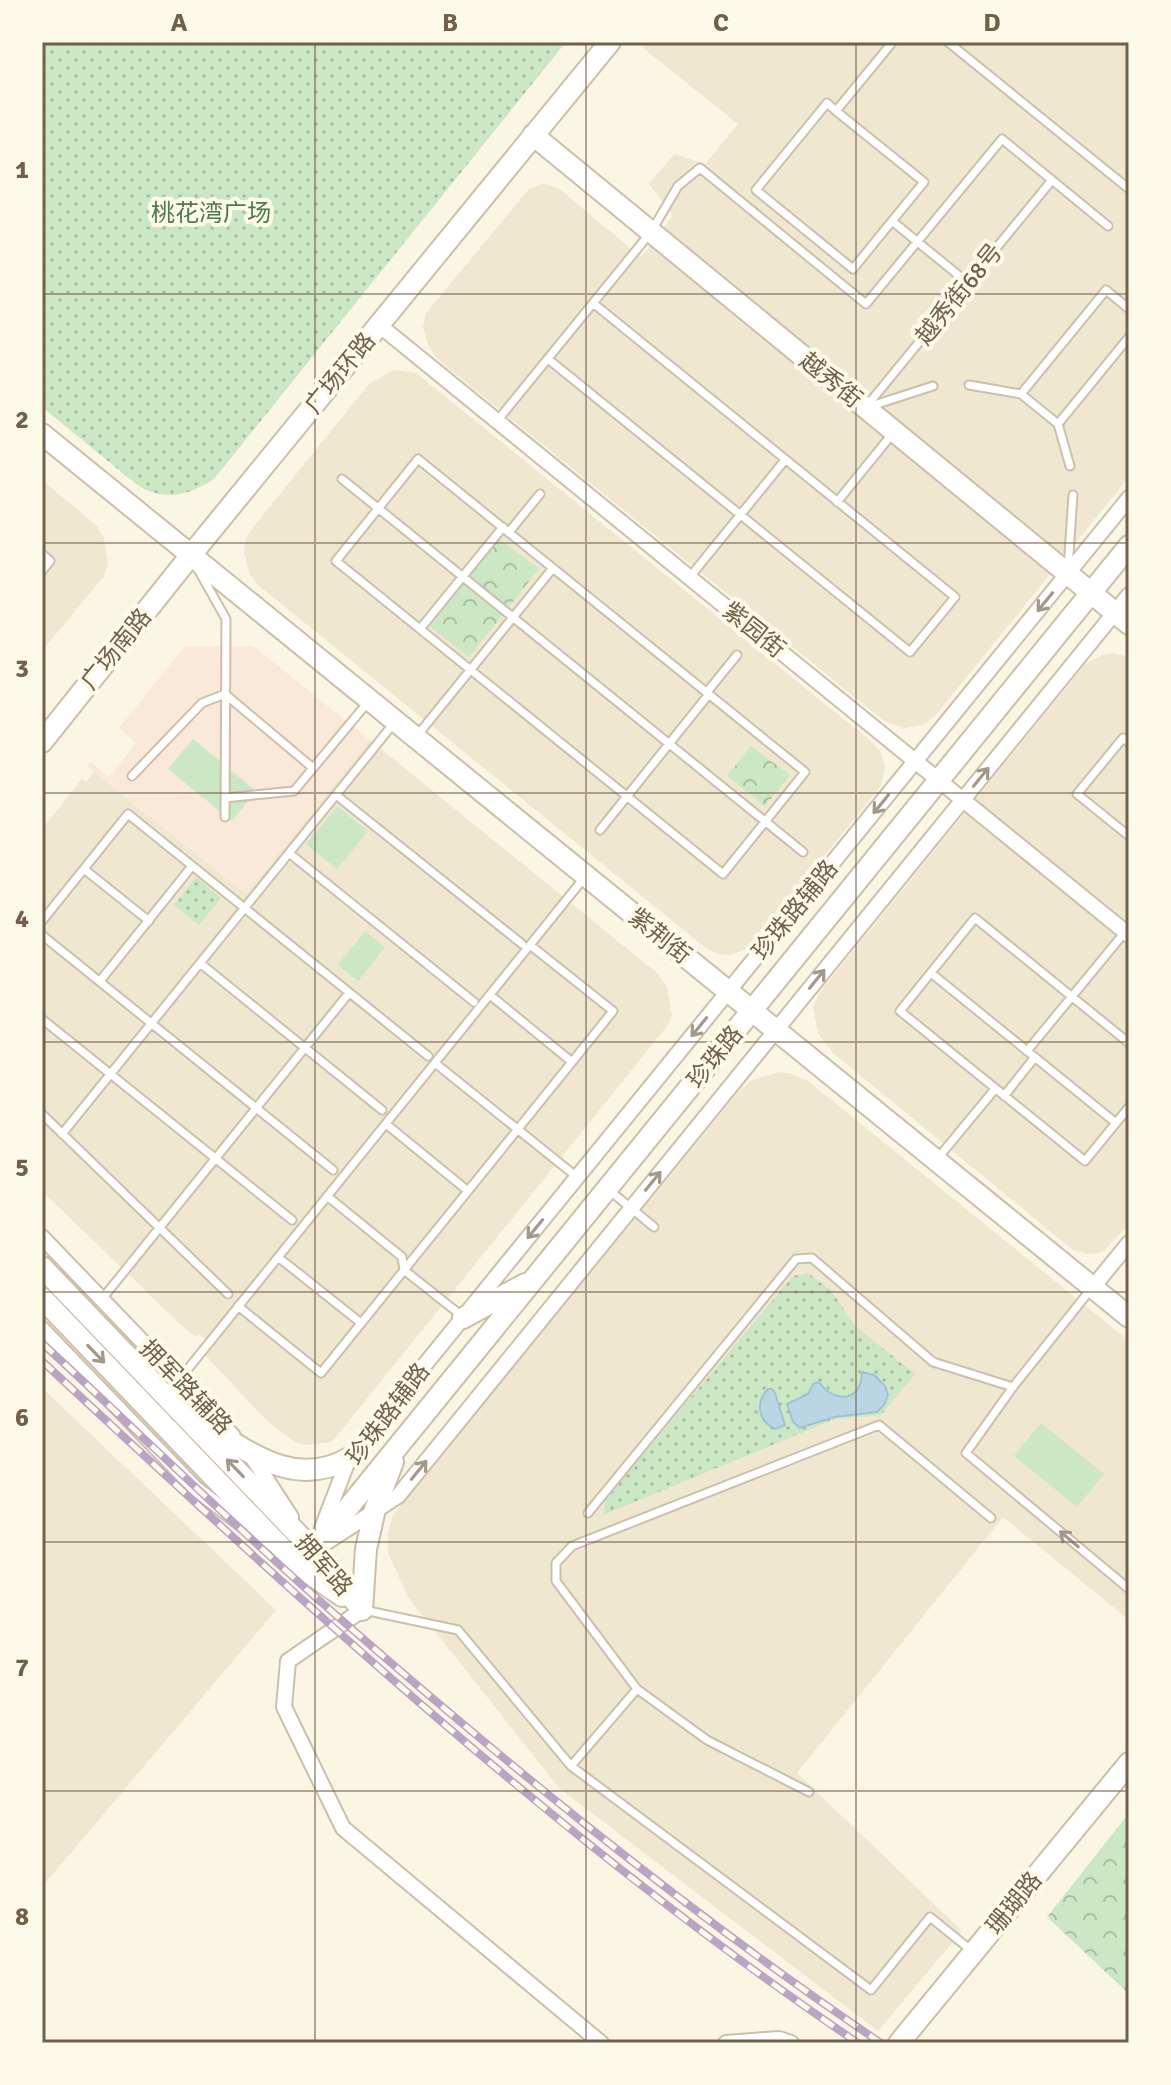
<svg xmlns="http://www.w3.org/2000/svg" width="1171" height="2085" font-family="Signika,'Noto Sans SC',sans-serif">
<defs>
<pattern id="forest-crowns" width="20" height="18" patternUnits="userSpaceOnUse" patternTransform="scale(2)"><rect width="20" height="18" fill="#cbe7c4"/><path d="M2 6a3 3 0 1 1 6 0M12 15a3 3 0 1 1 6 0" fill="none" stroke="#a9bfa1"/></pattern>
<pattern id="park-dots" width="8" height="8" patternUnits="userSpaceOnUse" patternTransform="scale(2)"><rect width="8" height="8" fill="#cbe7c4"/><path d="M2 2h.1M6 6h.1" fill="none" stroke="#a9bfa1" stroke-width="1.8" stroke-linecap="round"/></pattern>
</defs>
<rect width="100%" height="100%" fill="#fbf6e4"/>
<!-- residential -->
<path fill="#efe7d0" d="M648 42H1129V477L935 716 923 725 904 728 884 721 437 359 428 345 423 327 426 313 529 189 543 184 558 188 641 257 673 215 649 184 674 154 705 164 738 124 643 48Z
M393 370 416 373 872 742 881 753 885 766 881 786 750 948 730 955 718 954 706 948 258 585 250 575 244 553 245 542 250 531 369 384Z
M42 480 96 525 104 538 108 564 104 576 42 651Z
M1113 653 1129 657V1224L1103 1252 1088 1254 1073 1250 833 1053 818 1033 813 1006 820 992 1085 664 1102 655Z
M370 740 657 973 667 987 672 1016 668 1025 332 1442 306 1445 295 1442 267 1421 206 1356V1339L199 1334 196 1337 179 1323 42 1191V829L82 779 86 782 94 772 246 894Z
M779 1072 792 1074 808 1081 1129 1341V1620L1003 1517 797 1773 962 1931 878 2031 559 1788 408 1597 388 1553V1533L393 1515 740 1090 752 1080Z
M42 1388 276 1610 42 1887Z"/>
<!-- commercial -->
<path fill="#fae9d8" d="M185 646H253L370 740 246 894 87 766 91 762 109 777 136 743 119 728Z"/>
<!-- green -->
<path fill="#cbe7c4" d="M193 739 256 791 232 821 168 769Z
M337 806 368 831 337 869 306 844Z
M365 931 385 947 358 981 338 965Z
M1041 1423 1104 1474 1077 1507 1014 1456Z"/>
<!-- forest -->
<path fill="url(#forest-crowns)" d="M499 539 539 569 469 657 429 626Z
M751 746 790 775 765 806 727 776Z
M1129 1813V1994L1047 1917Z"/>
<!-- park -->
<path fill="url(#park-dots)" d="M42 42H566L214 479C188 496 163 502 136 484L42 407Z
M196 877 221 898 199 925 174 905Z
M808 1273 831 1290 855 1326 915 1374 881 1415 835 1419 603 1515 606 1499 793 1276Z"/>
<!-- water -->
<path fill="#bad5e3" stroke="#a1c2d4" stroke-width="2" d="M862 1372 874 1375 885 1386 888 1395 884 1405 877 1412 834 1417 800 1428 793 1422 787 1404 808 1394 813 1384 819 1382C835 1405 862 1401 862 1372Z
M768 1389H772L775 1393 785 1425 776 1429C758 1422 755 1403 768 1389Z"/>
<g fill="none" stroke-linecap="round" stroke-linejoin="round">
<defs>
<path id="lane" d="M889 42 891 44 836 111 827 103 756 190 853 269 892 221
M948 42 1129 189
M836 111 924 182 892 221 968 283
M548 359 910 652 955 597 593 303
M969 385 1021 394 1058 424 1070 466
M1021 394 1106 290 1129 309
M866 407 1052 180
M868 407 933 386
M497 421 651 232 678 186 700 168 866 304 1002 139 1108 226
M1058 424 1129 337
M418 459 805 772 723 874 336 561Z
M342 479 803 852
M837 502 893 433
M509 532 540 494
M42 554 50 561 42 571
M1068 569 1073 495
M199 571 226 619 225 817
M689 578 785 460
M420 629 503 527
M707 692 737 655
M416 737 553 568
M1129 743 1123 738 1077 794 1129 836
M132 776 202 703 225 694 313 768
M336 795 522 944
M225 798 294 791 368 702
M600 830 709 694
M289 853 474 1002
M84 869 149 921
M42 921 128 814 428 1056
M42 935 333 1170
M200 963 382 1110
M931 973 1116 1123
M100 981 192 866
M490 995 572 1062
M42 1019 292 1220
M1129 1043 975 918 900 1011 1085 1161 1129 1107
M1027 1051 1125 932
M435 1063 577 1177
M1004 1096 1035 1057
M42 1114 228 1294
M386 1124 468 1191
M62 1134 394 723
M938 1158 995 1089
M609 1190 654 1227
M327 1196 402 1257 404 1270 462 1316
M278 1257 361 1323
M102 1299 349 993
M238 1306 321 1373 572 1062 613 1011 530 945
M179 1380 584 878
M1013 1387 966 1453 1129 1589
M588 1513 796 1259 812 1258 933 1362 1013 1387 1091 1289
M364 1610 458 1630 571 1766 871 1990 930 1917 972 1951
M637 1689 707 1740 809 1792
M571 1766 637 1689 556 1581V1563L572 1546 879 1425 991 1518"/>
<path id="street" d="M379 325 1129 935
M42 1237 233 1436
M1093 1287 1129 1243
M42 1329 196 1489 267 1543
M250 1454 291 1517
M319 1536 349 1458 1129 498
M327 1542 398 1496 1129 595
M362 1610 288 1661 284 1707 343 1828 601 2043
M726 2043 779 2039 791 2043"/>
<path id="secondary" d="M533 135 1129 624
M42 434 1129 1317
M42 742 191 555 610 42
M42 1267 314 1551 362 1610
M42 1298 300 1567 342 1596
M463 1318 525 1284
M200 1422C248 1451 294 1490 349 1458
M300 1567 1129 546
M362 1610 366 1549 375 1509 393 1462
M899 2043 1129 1763"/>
</defs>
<!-- lane casing -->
<use href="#lane" stroke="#ccbfab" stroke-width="11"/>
<!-- street casing -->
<use href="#street" stroke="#ccbfab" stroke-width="18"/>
<!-- secondary casing -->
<use href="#secondary" stroke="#ccbea7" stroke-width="24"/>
<!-- lane -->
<use href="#lane" stroke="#fff" stroke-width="7"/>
<!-- street -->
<use href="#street" stroke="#fff" stroke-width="14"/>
<!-- secondary -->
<use href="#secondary" stroke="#fff" stroke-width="20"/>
<defs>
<path id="rail" d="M42 1343C135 1429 226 1518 321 1602 500 1759 684 1910 881 2043
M42 1361C302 1602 563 1844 858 2043"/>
</defs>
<!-- rail casing -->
<use href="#rail" stroke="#bba4c3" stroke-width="8"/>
<!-- rail -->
<use href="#rail" stroke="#fefaea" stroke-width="5" stroke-dasharray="15" stroke-linecap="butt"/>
</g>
<!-- one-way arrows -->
<defs><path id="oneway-shaft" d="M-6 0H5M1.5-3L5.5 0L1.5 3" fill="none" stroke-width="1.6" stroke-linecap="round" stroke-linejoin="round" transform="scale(2)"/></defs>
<g stroke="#a3988a">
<use href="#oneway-shaft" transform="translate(1045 602) rotate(129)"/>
<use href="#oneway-shaft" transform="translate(981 777) rotate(-51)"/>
<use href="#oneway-shaft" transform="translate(881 804) rotate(129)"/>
<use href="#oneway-shaft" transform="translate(817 979) rotate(-51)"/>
<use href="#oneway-shaft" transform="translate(699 1027) rotate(129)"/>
<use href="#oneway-shaft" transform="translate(653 1181) rotate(-51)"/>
<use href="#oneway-shaft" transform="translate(535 1229) rotate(129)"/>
<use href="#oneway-shaft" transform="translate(96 1354) rotate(46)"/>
<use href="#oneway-shaft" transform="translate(235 1468) rotate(-134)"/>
<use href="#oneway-shaft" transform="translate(419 1470) rotate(-51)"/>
<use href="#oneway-shaft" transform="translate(1069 1539) rotate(-140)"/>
</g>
<!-- grid -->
<path fill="none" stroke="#72604b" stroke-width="2" stroke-opacity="0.55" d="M315 42V2043M586 42V2043M856 42V2043M42 294H1129M42 543H1129M42 793H1129M42 1042H1129M42 1292H1129M42 1542H1129M42 1791H1129"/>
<g text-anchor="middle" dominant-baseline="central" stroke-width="8" stroke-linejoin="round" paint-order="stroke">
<!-- park labels -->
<g font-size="24" fill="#4c7c47" stroke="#fefaea">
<text x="211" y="213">桃花湾广场</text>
</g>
<!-- street labels -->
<g font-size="24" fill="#72604b" stroke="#fefaea">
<text transform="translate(959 294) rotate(-51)">越秀街68号</text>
<text transform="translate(340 373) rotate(-51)">广场环路</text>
<text transform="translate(831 380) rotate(39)">越秀街</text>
<text transform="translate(754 630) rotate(39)">紫园街</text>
<text transform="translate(116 649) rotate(-51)">广场南路</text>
<text transform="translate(795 910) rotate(-51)">珍珠路辅路</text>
<text transform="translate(660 936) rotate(39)">紫荆街</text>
<text transform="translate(715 1057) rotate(-51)">珍珠路</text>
<text transform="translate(186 1387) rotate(46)">拥军路辅路</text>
<text transform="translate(388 1414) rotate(-53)">珍珠路辅路</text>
<text transform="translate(324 1565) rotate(49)">拥军路</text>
<text transform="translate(1014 1903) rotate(-51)">珊瑚路</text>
</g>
</g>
<!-- border -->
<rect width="1171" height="2085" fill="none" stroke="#fefaea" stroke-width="88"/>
<rect x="44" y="44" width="1083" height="1997" fill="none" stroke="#72604b" stroke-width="3"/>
<g font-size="26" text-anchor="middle" font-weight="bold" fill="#72604b">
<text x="179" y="31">A</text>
<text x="450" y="31">B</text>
<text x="721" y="31">C</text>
<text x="992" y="31">D</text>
<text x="22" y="178">1</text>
<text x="22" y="428">2</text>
<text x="22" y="677">3</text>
<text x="22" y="927">4</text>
<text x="22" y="1176">5</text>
<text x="22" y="1426">6</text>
<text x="22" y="1676">7</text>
<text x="22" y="1925">8</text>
</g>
</svg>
